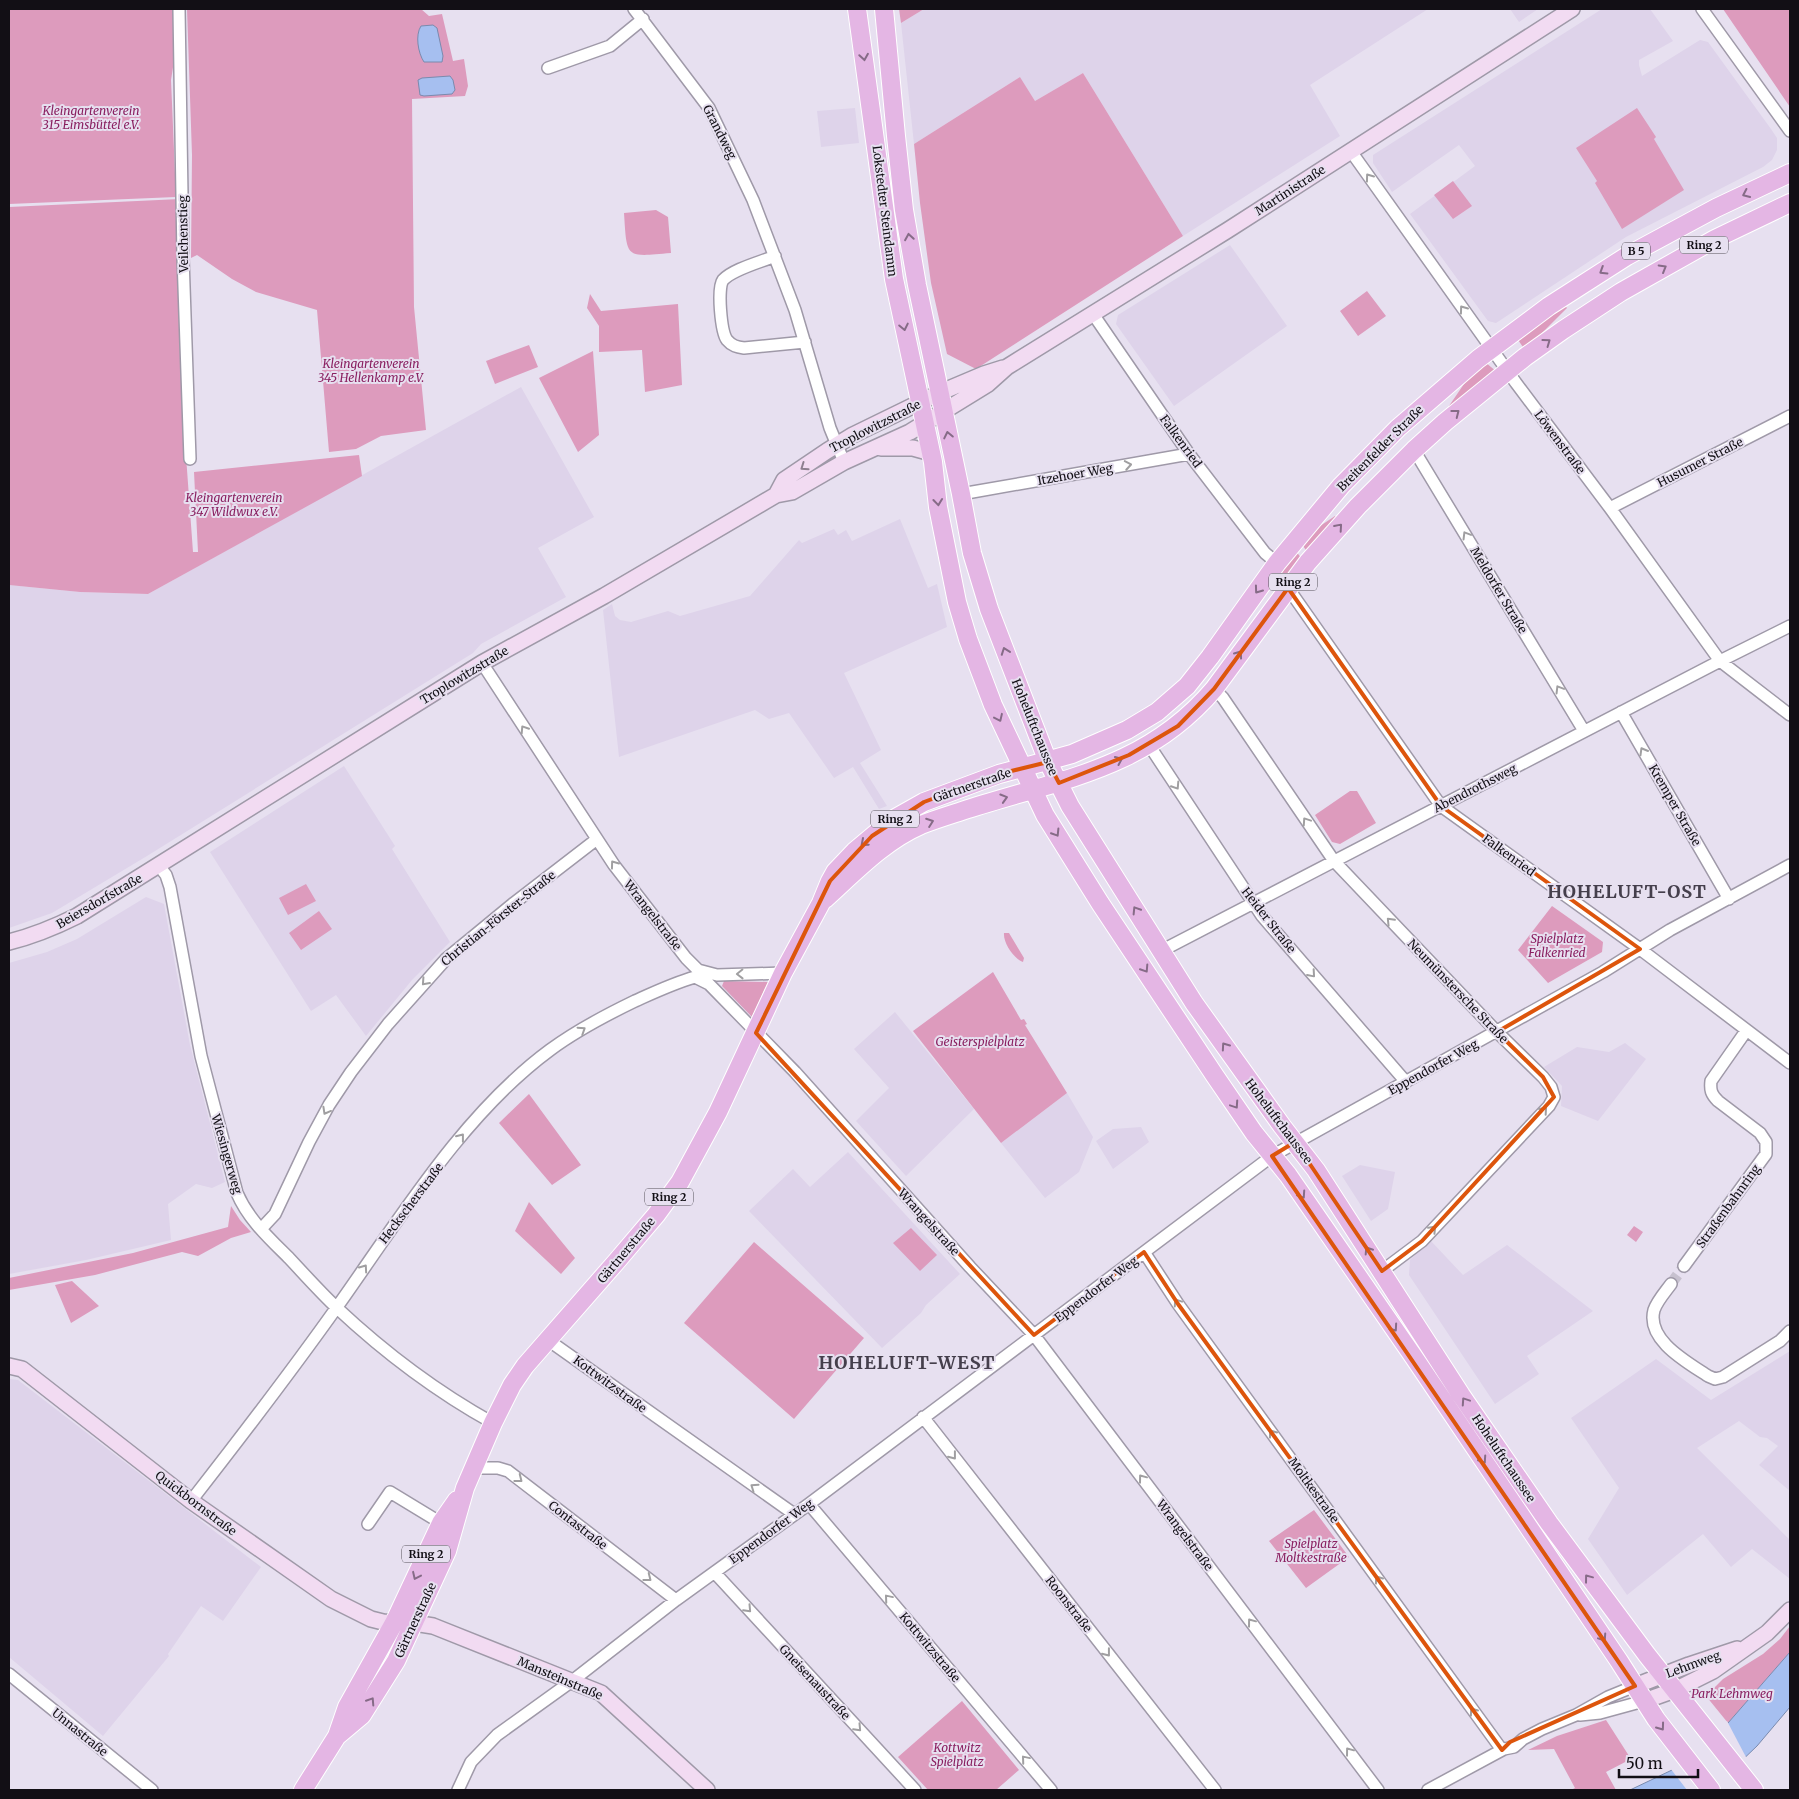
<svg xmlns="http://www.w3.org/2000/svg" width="1799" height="1799" font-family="Merriweather,serif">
<rect width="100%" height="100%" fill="#e7e0f0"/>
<!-- built -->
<path fill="#ded3ea" d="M924 9H1428L1310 85 1340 136 1183 236 1083 73 1035 101 1020 77 914 144 901 23Z
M1510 9H1538L1519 22Z
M1602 9H1650L1673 41 1639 60V65L1642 76 1700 40 1708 42 1771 129 1777 138V150L1772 160 1763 167 1626 237 1496 323 1488 321 1410 214 1475 166 1459 145 1392 192 1373 163V155Z
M855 108 859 143 821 147 817 111Z
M1230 245 1287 326 1174 406 1116 324 1118 315Z
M521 387 594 517 538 548 566 597 481 644 473 653 147 856 52 913 9 928V585L80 592 148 594Z
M900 519 928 588 937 584 947 627 844 673 881 750 860 763 887 806 879 809 853 767 834 778 789 713 769 719 755 710 619 757 603 610 612 604 615 616 620 620 631 622 668 611 680 616 750 596 799 540 802 543 834 529 838 535 846 530 852 541Z
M344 766 395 846 392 849 450 942 412 980 366 1036 336 995 311 1011 210 852Z
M146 897 164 904 190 1045 225 1182 212 1188 196 1184 168 1204 171 1240 86 1260 9 1274V963L47 952 77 939Z
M895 1012 974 1109 906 1176 856 1121 889 1088 854 1049Z
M1625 1043 1646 1059 1598 1121 1561 1106 1562 1086 1544 1067 1577 1047 1609 1052Z
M1067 1093 1093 1137 1079 1172 1045 1198 1001 1143Z
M1141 1127 1149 1142 1113 1169 1096 1141 1113 1129Z
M848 1152 960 1274 926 1305 921 1313 882 1348 749 1211 793 1169 810 1187Z
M1360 1165 1395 1172 1388 1209 1371 1221 1342 1176Z
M1430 1240 1463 1275 1507 1245 1593 1311 1527 1356 1539 1374 1495 1404 1409 1275 1410 1260Z
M1790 1351V1491L1759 1465 1778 1446 1767 1438 1760 1437 1739 1421 1697 1448 1790 1540V1579L1752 1549 1731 1567 1703 1534 1627 1595 1588 1539 1619 1488 1571 1418 1656 1359 1711 1400Z
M9 1379 18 1380 261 1567 223 1621 201 1606 168 1654 169 1656 103 1736 9 1657Z"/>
<!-- green -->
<path fill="#dd9bbd" d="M9 9H173L174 61 171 80 176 197 9 204Z
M187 9H421L429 16 442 14 453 61 464 59 468 86 465 96 412 99 414 307 426 430 381 436 356 449 329 452 317 310 256 292 232 279 197 255 191 258 192 155Z
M899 9H924L901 23Z
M1723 9H1790V107Z
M1083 73 1183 236 976 369 947 354 931 283 920 203 914 144 1020 77 1035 101Z
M1637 108 1656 137 1654 139 1684 190 1622 229 1595 183 1597 181 1576 148Z
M1453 181 1472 206 1453 219 1434 195Z
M180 199 186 456 193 552H198L194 472 359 455 362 476 148 594 80 592 9 585V207Z
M656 210 668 217 671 253C625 257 627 259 624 213Z
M1367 291 1386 316 1358 336 1340 311Z
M590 294 601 311 678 304 682 385 645 392 642 350 599 352V326L587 308Z
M1563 303 1567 308 1525 350 1516 337Z
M529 345 538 367 495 384 486 361Z
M593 351 599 435 578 452 539 378Z
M1485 362 1497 372 1449 410V406L1466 381Z
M1335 516 1339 519 1308 553 1301 543 1308 534Z
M1294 549 1303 560 1285 579 1262 594Z
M1350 791H1357L1376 823 1340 844 1332 842 1315 815Z
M306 884 316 901 288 915 279 898Z
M1552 906 1603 942 1602 952 1548 983 1518 950Z
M319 911 332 929 301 950 289 933Z
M1004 933H1009L1024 958 1023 962C1014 959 1003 943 1004 933Z
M993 972 1021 1020 1024 1019 1027 1024 1025 1025 1067 1093 1001 1143 913 1031Z
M724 981 768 982 752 1017 722 986Z
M529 1094 581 1165 552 1185 499 1123Z
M529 1202 575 1258 561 1274 515 1231Z
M231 1206 240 1220 251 1232 231 1238 198 1256 182 1252 95 1275 9 1290V1278L133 1253 228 1227Z
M1634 1226 1643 1232 1636 1242 1627 1235Z
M911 1228 937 1255 920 1271 893 1243Z
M754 1242 864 1338 794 1419 684 1323Z
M72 1281 99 1306 71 1323 55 1285Z
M1314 1510 1349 1557 1306 1588 1269 1541Z
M1790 1626V1652L1728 1723 1706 1696 1723 1679 1763 1654 1780 1639Z
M962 1701 1019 1770 996 1790H928L898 1757Z
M1606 1720 1631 1759 1606 1772 1616 1790H1571L1575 1788 1554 1749 1528 1750 1557 1736Z"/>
<!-- water -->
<path fill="#a6bff0" stroke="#7a8aae" d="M433 25 437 28 443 56 442 62H424C418 53 415 35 421 26Z
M450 76 453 80 455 90 452 94 424 96 420 95 418 80 422 78Z
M1790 1652V1707L1757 1746 1711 1790H1630L1672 1770 1728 1723Z"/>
<!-- pier -->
<path fill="#e7e0f0" d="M1727 1721 1747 1759 1715 1790H1687L1670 1768Z"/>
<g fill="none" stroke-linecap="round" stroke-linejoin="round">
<!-- street-tunnel -->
<path stroke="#c7c1cf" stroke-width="11" stroke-dasharray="11 5.5" stroke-linecap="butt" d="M1671 1284 1684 1266"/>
<defs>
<path id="street" d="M179 9 183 258 190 459
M634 9 709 108 753 200 795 310 830 428 844 462
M1702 9 1790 131
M548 68 610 46 643 19
M1350 150 1516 383 1610 508 1720 661 1790 715
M775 256C761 262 733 269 723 280 717 288 721 332 727 340 732 346 737 347 744 348L805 342
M1093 314 1189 454 1265 553 1277 563
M1414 450 1584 731
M961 494 1189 454
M1610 508 1790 416
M1288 588 1441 806 1640 949 1790 1063
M482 663 614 865 686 958 698 970
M1214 689 1223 698 1334 861 1497 1032 1543 1077 1551 1087 1554 1097 1549 1106 1422 1241 1382 1271
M1621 712 1729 899
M1149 745 1262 916 1406 1082
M159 866 166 875 170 887 201 1056 237 1193C248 1219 269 1238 289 1258 305 1275 320 1292 337 1308 384 1352 437 1392 493 1423
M1161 951 1720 661 1790 626
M698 970 717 975 783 973
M695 977 709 984 795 1072 970 1267 1034 1335 1378 1790
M261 1229 275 1214 309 1142 329 1105 351 1072 388 1024 446 959 514 903 597 839
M1144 1252 1178 1304 1502 1750
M1684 1266 1766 1154V1142L1760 1133 1718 1101C1711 1094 1710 1090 1711 1081L1746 1031
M1671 1284C1666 1291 1657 1301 1654 1310 1646 1340 1687 1362 1708 1376L1715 1379 1723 1377 1780 1341 1790 1331
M548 1340 794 1514
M923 1417 1215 1790
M474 1468H498L508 1471 676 1600
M191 1501C241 1437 290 1373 337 1307 399 1220 463 1114 550 1050 577 1030 606 1015 635 1001 655 992 674 983 695 977
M809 1504 1051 1790
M368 1524 390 1492 441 1523
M715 1573 915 1790
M9 1674 152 1790
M1580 1715 1600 1713 1644 1701
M458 1790 471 1762 497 1735 572 1681 676 1600 809 1504 1272 1156 1603 972 1670 930 1790 865
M1428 1790 1504 1749 1514 1747 1523 1739 1542 1729 1576 1715 1608 1697 1635 1686"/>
<path id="secondary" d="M881 448H913L931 453
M776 495 784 480 827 451 853 435 939 393 984 374 1003 368
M9 942C33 936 55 927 77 916L482 663 604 596 776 495 792 492 844 462 910 432 988 384 1007 367 1228 230 1572 9
M9 1366 22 1369 191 1501 331 1599 371 1619 383 1622 414 1623 433 1626 601 1693 707 1790
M1635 1686 1689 1665 1737 1649
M1644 1701 1675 1690 1713 1671 1767 1633 1790 1610"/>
<path id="primary" d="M857 9 894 279 933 462 938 507 957 602 968 639 993 705 1045 815 1100 903 1215 1076 1254 1133 1288 1175 1413 1356 1619 1661 1656 1719 1711 1790
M884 9 896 136 904 210 917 285 961 494 972 553 989 609 1048 762 1070 806 1194 1003 1282 1126 1316 1170 1461 1395 1549 1523 1647 1655 1754 1790
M825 899C855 872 884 841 921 825 936 819 953 814 968 809 1061 779 1146 769 1214 689L1308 562 1358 506 1414 450 1445 422 1525 357 1563 330 1621 292 1715 239 1790 203
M337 1736 362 1715 396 1661 447 1551 465 1488 493 1423 512 1385 525 1366 616 1262 656 1215 680 1182 718 1112 783 973 821 903 830 881 835 872 855 851 892 820 924 802 999 774 1072 754 1127 730 1157 712 1187 686 1210 657 1277 563 1341 486 1398 428 1478 359 1549 306 1627 256 1716 208 1790 173
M303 1790 337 1736 347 1707 394 1623 441 1523 457 1500"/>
</defs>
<!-- street casing -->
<use href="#street" stroke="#9f99a8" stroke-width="14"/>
<!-- secondary casing -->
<use href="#secondary" stroke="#9f99a8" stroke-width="18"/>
<!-- primary casing -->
<use href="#primary" stroke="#fff" stroke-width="20"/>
<!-- street -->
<use href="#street" stroke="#fff" stroke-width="11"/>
<!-- secondary -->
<use href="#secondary" stroke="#f2dbf2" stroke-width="15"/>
<!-- primary -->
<use href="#primary" stroke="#e4b6e4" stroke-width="18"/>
</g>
<!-- one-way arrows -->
<defs><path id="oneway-chevron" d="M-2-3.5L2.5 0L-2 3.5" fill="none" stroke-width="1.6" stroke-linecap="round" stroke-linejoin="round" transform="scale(1.25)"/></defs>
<g stroke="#866b87">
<use href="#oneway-chevron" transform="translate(864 57) rotate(81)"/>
<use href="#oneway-chevron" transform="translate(1746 194) rotate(155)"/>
<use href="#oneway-chevron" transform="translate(909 237) rotate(-99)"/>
<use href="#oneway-chevron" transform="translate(1663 268) rotate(-30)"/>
<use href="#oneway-chevron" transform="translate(1603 271) rotate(148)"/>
<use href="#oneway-chevron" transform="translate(904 327) rotate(78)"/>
<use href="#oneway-chevron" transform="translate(1547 342) rotate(-36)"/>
<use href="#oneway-chevron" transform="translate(1456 413) rotate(-38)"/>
<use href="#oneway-chevron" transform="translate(948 435) rotate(-102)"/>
<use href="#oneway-chevron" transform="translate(938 502) rotate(84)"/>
<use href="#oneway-chevron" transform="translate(1339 527) rotate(-49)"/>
<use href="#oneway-chevron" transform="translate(1258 590) rotate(126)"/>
<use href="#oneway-chevron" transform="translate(1005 651) rotate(-110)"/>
<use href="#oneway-chevron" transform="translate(1239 654) rotate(-54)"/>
<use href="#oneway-chevron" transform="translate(999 718) rotate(65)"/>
<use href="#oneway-chevron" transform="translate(1119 760) rotate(-24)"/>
<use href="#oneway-chevron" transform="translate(1004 798) rotate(-17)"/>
<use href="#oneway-chevron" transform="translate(930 822) rotate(-20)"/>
<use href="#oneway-chevron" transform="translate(1056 833) rotate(58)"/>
<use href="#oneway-chevron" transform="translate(864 843) rotate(139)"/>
<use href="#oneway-chevron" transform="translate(1136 910) rotate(-122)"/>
<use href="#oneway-chevron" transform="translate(1145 969) rotate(57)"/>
<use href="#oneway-chevron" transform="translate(1225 1046) rotate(-125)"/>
<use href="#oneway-chevron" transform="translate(1235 1105) rotate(56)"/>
<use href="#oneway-chevron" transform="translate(1302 1195) rotate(56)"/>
<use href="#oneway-chevron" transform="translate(1368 1250) rotate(-123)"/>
<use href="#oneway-chevron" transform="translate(1394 1328) rotate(55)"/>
<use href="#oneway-chevron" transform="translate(1465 1401) rotate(-124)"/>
<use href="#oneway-chevron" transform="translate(1483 1460) rotate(56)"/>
<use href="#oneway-chevron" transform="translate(416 1576) rotate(115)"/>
<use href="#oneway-chevron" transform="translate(1588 1578) rotate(-127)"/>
<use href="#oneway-chevron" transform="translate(1603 1638) rotate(56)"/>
<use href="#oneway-chevron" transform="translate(371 1701) rotate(-57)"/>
<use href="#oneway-chevron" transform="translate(1661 1727) rotate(54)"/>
</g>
<g stroke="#a09fa1">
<use href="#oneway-chevron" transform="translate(1369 177) rotate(-126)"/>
<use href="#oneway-chevron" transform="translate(1463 309) rotate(-126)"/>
<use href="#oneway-chevron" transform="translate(1128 465) rotate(-10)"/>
<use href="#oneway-chevron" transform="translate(1466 535) rotate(-121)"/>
<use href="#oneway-chevron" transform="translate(1559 689) rotate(-121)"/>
<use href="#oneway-chevron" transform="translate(524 729) rotate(-123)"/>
<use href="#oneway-chevron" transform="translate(1643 751) rotate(-120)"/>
<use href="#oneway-chevron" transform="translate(1176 786) rotate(57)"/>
<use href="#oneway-chevron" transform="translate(1306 821) rotate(-124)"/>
<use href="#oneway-chevron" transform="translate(614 864) rotate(-126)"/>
<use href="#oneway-chevron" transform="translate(1390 921) rotate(-134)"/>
<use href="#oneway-chevron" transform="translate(740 974) rotate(179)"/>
<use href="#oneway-chevron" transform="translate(1312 974) rotate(49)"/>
<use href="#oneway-chevron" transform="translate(425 982) rotate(132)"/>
<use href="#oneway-chevron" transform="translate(582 1030) rotate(-33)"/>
<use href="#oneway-chevron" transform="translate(1544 1110) rotate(-49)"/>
<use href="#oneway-chevron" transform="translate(326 1111) rotate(119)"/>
<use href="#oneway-chevron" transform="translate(461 1137) rotate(-52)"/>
<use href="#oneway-chevron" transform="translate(1433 1229) rotate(-46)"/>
<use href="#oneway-chevron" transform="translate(364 1268) rotate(-55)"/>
<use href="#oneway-chevron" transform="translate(1177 1302) rotate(-124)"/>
<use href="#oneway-chevron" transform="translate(1272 1433) rotate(-126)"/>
<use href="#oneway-chevron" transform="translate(953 1456) rotate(52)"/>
<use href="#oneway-chevron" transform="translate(1142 1478) rotate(-127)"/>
<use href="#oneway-chevron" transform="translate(519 1479) rotate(38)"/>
<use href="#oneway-chevron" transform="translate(754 1487) rotate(-145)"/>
<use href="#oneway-chevron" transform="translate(648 1578) rotate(38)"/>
<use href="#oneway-chevron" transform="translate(1378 1579) rotate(-126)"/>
<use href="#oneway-chevron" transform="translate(888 1598) rotate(-130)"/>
<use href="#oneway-chevron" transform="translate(748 1609) rotate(47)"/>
<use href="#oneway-chevron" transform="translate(1251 1622) rotate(-127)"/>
<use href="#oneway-chevron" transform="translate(1107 1653) rotate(52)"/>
<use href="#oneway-chevron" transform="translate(1473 1711) rotate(-126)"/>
<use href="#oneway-chevron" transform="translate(858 1728) rotate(47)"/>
<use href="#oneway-chevron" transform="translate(1349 1751) rotate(-127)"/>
<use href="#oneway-chevron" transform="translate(1025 1759) rotate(-130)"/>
</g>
<use stroke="#8d7f8f" href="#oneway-chevron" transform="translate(804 467) rotate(145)"/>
<!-- marked area -->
<path fill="none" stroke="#dd550c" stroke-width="4" stroke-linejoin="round" d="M1288 588 1441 806 1640 949 1497 1032 1543 1077 1554 1097 1422 1241 1382 1271 1295 1142 1272 1156 1635 1686 1510 1742 1502 1750 1178 1304 1144 1252 1034 1335 756 1033 830 881 872 836 924 802 999 774 1048 762 1059 783 1129 755 1178 726 1214 689Z"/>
<g text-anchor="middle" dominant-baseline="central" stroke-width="4" stroke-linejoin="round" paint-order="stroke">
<!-- shield labels -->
<g fill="#e7e0f0" stroke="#524e57" stroke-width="1">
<rect x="1680" y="236.5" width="48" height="17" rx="4"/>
<rect x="1622" y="242.5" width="28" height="17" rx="4"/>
<rect x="1269" y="573.5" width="48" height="17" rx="4"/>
<rect x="871" y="810.5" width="48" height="17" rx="4"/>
<rect x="645" y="1188.5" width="48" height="17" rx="4"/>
<rect x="402" y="1545.5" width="48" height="17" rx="4"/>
</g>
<g font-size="11" font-weight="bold" fill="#120f15">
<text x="1704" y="245">Ring 2</text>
<text x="1636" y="251">B 5</text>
<text x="1293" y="582">Ring 2</text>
<text x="895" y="819">Ring 2</text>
<text x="669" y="1197">Ring 2</text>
<text x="426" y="1554">Ring 2</text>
</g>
<!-- park labels -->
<g font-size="12" font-style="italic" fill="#8a2061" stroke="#e7e0f0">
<text x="91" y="110">Kleingartenverein<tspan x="91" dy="14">315 Eimsbüttel e.V.</tspan></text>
<text x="371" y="363">Kleingartenverein<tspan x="371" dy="14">345 Hellenkamp e.V.</tspan></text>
<text x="234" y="497">Kleingartenverein<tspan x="234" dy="14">347 Wildwux e.V.</tspan></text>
<text x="1557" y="938">Spielplatz<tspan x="1557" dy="14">Falkenried</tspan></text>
<text x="980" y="1041">Geisterspielplatz</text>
<text x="1311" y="1543">Spielplatz<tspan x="1311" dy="14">Moltkestraße</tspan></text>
<text x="1732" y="1693">Park Lehmweg</text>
<text x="957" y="1747">Kottwitz<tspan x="957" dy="14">Spielplatz</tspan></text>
</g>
<!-- street labels -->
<g font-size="12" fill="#120f15" stroke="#e7e0f0">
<text transform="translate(720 132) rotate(63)">Grandweg</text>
<text transform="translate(1290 190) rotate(-33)">Martinistraße</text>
<text transform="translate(885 211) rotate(83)">Lokstedter Steindamm</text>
<text transform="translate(183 234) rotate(-91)">Veilchenstieg</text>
<text transform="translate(875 426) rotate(-27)">Troplowitzstraße</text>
<text transform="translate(1181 441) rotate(54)">Falkenried</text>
<text transform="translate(1560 442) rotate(53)">Löwenstraße</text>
<text transform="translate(1380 448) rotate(-45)">Breitenfelder Straße</text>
<text transform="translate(1700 462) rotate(-27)">Husumer Straße</text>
<text transform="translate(1075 474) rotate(-10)">Itzehoer Weg</text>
<text transform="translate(1499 590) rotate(59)">Meldorfer Straße</text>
<text transform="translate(464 675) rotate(-31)">Troplowitzstraße</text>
<text transform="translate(1035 727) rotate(68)">Hoheluftchaussee</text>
<text transform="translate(972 785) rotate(-19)">Gärtnerstraße</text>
<text transform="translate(1475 788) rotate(-27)">Abendrothsweg</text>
<text transform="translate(1675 805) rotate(60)">Kremper Straße</text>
<text transform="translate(1509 855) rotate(36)">Falkenried</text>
<text transform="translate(99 901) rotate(-30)">Beiersdorfstraße</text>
<text transform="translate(653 915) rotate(52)">Wrangelstraße</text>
<text transform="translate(498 918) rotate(-39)">Christian-Förster-Straße</text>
<text transform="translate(1269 920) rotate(52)">Heider Straße</text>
<text transform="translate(1458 991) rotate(46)">Neumünstersche Straße</text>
<text transform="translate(1433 1067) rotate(-29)">Eppendorfer Weg</text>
<text transform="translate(1279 1121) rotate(53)">Hoheluftchaussee</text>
<text transform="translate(227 1154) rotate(74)">Wiesingerweg</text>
<text transform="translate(411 1203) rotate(-53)">Heckscherstraße</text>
<text transform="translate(1728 1206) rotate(-54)">Straßenbahnring</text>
<text transform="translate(929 1222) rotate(48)">Wrangelstraße</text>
<text transform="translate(626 1250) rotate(-50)">Gärtnerstraße</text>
<text transform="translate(1096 1289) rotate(-37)">Eppendorfer Weg</text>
<text transform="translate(610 1384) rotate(36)">Kottwitzstraße</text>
<text transform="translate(1504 1458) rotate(56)">Hoheluftchaussee</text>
<text transform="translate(1314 1490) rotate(54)">Moltkestraße</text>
<text transform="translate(196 1503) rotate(37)">Quickbornstraße</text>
<text transform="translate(578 1525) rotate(38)">Contastraße</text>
<text transform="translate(771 1531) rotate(-36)">Eppendorfer Weg</text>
<text transform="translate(1185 1535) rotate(53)">Wrangelstraße</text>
<text transform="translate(1069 1604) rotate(52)">Roonstraße</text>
<text transform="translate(415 1620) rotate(-65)">Gärtnerstraße</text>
<text transform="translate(930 1647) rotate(50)">Kottwitzstraße</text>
<text transform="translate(1693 1664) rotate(-20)">Lehmweg</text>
<text transform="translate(560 1678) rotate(23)">Mansteinstraße</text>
<text transform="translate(815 1682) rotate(47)">Gneisenaustraße</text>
<text transform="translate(80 1732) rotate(39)">Unnastraße</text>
</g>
<!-- district labels -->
<g font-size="18" font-weight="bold" letter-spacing="1" fill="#453f4c" stroke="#e7e0f0">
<text x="1627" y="891">HOHELUFT-OST</text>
<text x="907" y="1362">HOHELUFT-WEST</text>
</g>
</g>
<!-- border -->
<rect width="1799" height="1799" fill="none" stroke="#120f15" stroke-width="20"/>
<!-- scale -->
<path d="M1619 1769v8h79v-8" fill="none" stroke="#120f15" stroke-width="2.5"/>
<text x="1626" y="1769" font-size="15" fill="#120f15" stroke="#e7e0f0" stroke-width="4" paint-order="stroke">50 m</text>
</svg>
